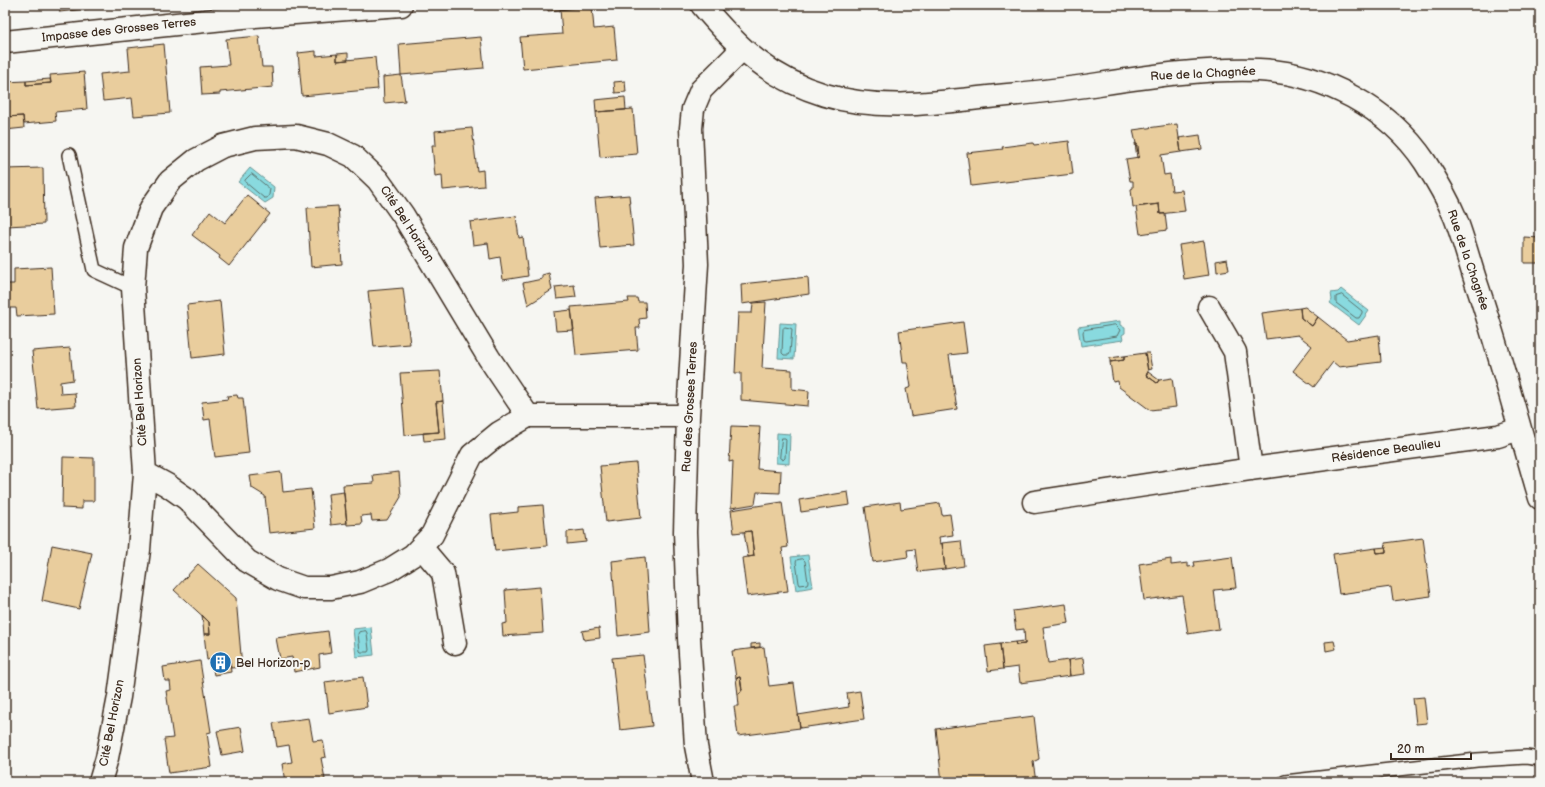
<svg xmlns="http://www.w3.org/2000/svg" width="1545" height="787" font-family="'Balsamiq Sans',sans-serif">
<rect width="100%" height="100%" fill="#f6f6f2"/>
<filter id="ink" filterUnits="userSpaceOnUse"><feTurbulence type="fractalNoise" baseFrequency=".025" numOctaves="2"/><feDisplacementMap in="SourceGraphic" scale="8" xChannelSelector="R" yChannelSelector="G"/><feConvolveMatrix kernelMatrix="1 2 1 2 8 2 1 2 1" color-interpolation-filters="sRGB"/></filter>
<g filter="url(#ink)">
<!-- water -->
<path fill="#89dadf" stroke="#6a9492" d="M250 168 274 187 273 198 265 203 238 182Z
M1341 289 1369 311 1359 325 1330 303 1332 300 1331 293 1338 292Z
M1120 321V325L1125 328V333L1122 335 1123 340 1081 346 1078 327Z
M780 323 796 324 794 359 778 358Z
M777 433 790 434 789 464 776 463Z
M808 555 813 587 796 590 791 557Z
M371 627 374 655 356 657 353 629Z"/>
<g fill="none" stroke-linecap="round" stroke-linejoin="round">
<!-- shore -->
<path stroke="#5a706b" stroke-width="1" d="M252 174 270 189 269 195 267 198H264L245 182V180L250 175Z
M1342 295 1362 311V313L1359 318H1356L1336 303V297Z
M1115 325 1120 330 1117 336 1086 341 1084 340 1083 332 1084 330Z
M785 327 790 328 792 329 790 353 789 355H784L782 353 783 329Z
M782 438H785L786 439 785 458 783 460 780 458Z
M803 559 805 561 808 582 807 584 800 585 799 583 796 562 797 560Z
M366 631 367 633 369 650 368 652H361L360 651 358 634 359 632Z"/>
</g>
<!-- building -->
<path fill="#e9cd9d" stroke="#3b2a1e" d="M59 5H93V8L60 12Z
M548 5H577L578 8 548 11Z
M592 7 594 29 614 27 617 60 523 69 520 37 562 34 560 9Z
M259 36 262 67H272L273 87 220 92V94L202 95 200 67 229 65 226 39Z
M481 37 484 68 401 75 399 44Z
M164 44 170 113 134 116 132 98 103 101 100 74 130 71 128 48Z
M316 51V56L337 54V61L375 57 378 89 302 96 298 53Z
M348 53V60L337 61V54Z
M84 72 87 109 55 112 56 121 24 124 23 116 5 117V82L26 81V85L51 83 50 75Z
M401 75 405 101 384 103 383 77Z
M50 79 51 83 26 85V81Z
M625 81 626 92 615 93 614 82Z
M625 97 626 110 596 112 595 100Z
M633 109 637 154 600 157 596 112Z
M23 116 24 128 5 130V117Z
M1177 124 1181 152 1161 155 1164 175 1170 174 1172 191 1182 190 1185 211 1160 214 1159 204 1133 207 1131 189 1133 188V181H1130L1126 159 1139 157 1133 130Z
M472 128 477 171 483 170 484 186 443 190 442 175 435 176 432 145H436L435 131Z
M1200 135 1202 149 1181 152 1179 138Z
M1069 141 1073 174 971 186 967 153 1003 149 1002 147 1033 143 1034 145Z
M1135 143 1138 145 1139 157 1137 158Z
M43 168 44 224 7 226 5 169Z
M247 195 270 214 229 266 219 258 220 256 192 235 210 211 225 223Z
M629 195 634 245 600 248 595 198Z
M1159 204 1160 214H1165L1167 230 1140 234 1136 207Z
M338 206 342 264 311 267 307 208Z
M516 216 519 238 523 237 528 276 503 280 500 257 490 259 488 243 473 245 470 222Z
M1524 237 1540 238V263H1524Z
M1204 241 1209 275 1184 279 1179 245Z
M1227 259 1229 270 1217 272 1216 261Z
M51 267 54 314 17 316 16 308H5V284H14V269Z
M549 273 552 290 528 305 523 283 542 279V275Z
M808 277 809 294 742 304 741 284Z
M574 285 576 297 557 299 555 287Z
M403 288 410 344 374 347 368 291Z
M628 298H637L638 302H645L646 318 639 319 640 328H636L638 350 576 355 571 307 629 302Z
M220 301 225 354 192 358 187 305Z
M766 302 762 368 792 370V389L809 391 808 406 741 400V373H735L738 313H752L753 303Z
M1305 307 1318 317 1312 326 1301 318 1300 308Z
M1300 308 1301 318 1312 326 1318 317 1347 340 1379 335 1381 362 1339 367 1333 362 1314 387 1293 371 1312 346 1298 335 1266 339 1262 313Z
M571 310 574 330 556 331 554 312Z
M963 322 967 353 949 355 957 409 911 416 906 389 911 387 907 362H903L899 331Z
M70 348 73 380 60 382 61 394 75 393 76 406 38 409 32 351Z
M1145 353 1148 372 1146 375 1157 383 1159 380 1172 378 1176 407 1150 410 1119 387 1118 381 1113 382 1110 362 1124 360V356Z
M1145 353H1149L1152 369 1148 370Z
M1124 356V360L1110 362V358Z
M440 371 443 401 436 402 439 432 405 435 400 373Z
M1148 372 1159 380 1157 383 1146 375Z
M237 395 238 398H243L249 453 215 457 210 419 204 420 202 402 228 399 227 396Z
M443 401 446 439 424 441 423 433 439 432 436 402Z
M731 426 760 427 757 469 781 471 780 493 757 492 755 504 731 508 733 461 729 462Z
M63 457 94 458V501H82V509L62 508Z
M636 463 641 518 606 522 600 466Z
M281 472 283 492 311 489 315 528 269 533 265 496 252 488 250 476Z
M399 472 401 497 387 520 372 521 371 515 361 516 362 524 347 525 343 485 374 483 373 475Z
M344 492 347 523 331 525 328 494Z
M848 492 850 505 801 512 799 500Z
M782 502 788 547 782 548 788 591 747 596 742 558 754 556 751 531 734 533 731 510Z
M900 502 901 509 940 503 942 515 950 514 953 535 939 537 940 544 942 543 945 569 918 572 915 549 907 550 908 557 873 562 865 507Z
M543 505 547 546 495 551 491 515 518 512V507Z
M584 530 586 542 567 544V532Z
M751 531 754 556 748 557 744 532Z
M1423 538 1431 596 1393 601 1391 587 1339 594 1333 554 1376 548 1377 553 1386 552 1385 543Z
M961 541 964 566 945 569 942 543Z
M52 545 92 553 79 609 42 601Z
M1386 547V552L1377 553 1376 548Z
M645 557 650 632 618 636 612 561Z
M1232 557 1236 588 1214 590 1219 629 1188 634 1182 595 1144 600 1139 564 1171 559V565L1188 563V567L1195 566 1194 562Z
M198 564 236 598 242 667 231 668 229 656 207 660 204 634H210L209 622 174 590Z
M540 587 543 633 503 636 502 624 507 623 505 590Z
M1066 604 1069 623 1043 627 1048 663 1068 660 1070 676 1020 683 1018 667 1003 669 1000 644 1015 642 1016 645 1025 644 1024 629 1016 630 1013 611Z
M202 615 209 622 210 634H204Z
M599 628 600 638 584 640 582 631Z
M328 631 331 653 319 655 320 667 294 672 292 657 280 659 276 638Z
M1025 641V644L1016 645 1015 642Z
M1334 641 1336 649 1326 651 1325 642Z
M760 643V647L751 648V644Z
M1000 644 1003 669 988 671 985 646Z
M764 647 769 686 794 683 800 728 738 736 734 706H739L738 695 742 690 740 677 736 678 732 651Z
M643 655 652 726 620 730 612 658Z
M229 656 231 672 214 675 211 659Z
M1083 658 1085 674 1070 676 1068 660Z
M200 661 211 732 207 733 212 767 169 773 164 739 173 738 166 691 171 690 170 681H165L163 667Z
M363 677 367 707 329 713 325 682Z
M740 677 742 690 738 695 736 678Z
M860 691 864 719 800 728 798 715 849 707 847 693Z
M1424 697 1427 723 1416 724 1413 698Z
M1034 716 1039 759 1033 762 1036 782H942L936 729Z
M309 718 313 741 323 740 326 757 321 758 325 779 320 780 321 782H285L282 764 292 762 289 745 277 747 273 723Z
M241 727 245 751 222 755 217 731Z
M251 779 252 782H232Z"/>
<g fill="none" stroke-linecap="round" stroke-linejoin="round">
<defs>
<path id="service" d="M69 155 94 270 133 288
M1285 782 1477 760 1526 757 1540 759"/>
<path id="minor" d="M5 42 243 17 401 5
M1209 307 1235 352 1251 469
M528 416 489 358 403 215 378 180 353 156 328 144 296 136 255 138 223 146 196 160 170 181 151 208 136 248 133 288 145 473 167 485 187 499 247 561 278 579 304 588H331L360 582 389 570 413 555 432 535 472 455 499 433 528 416H688
M1034 502 1251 469 1498 436 1519 429
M421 547 443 573 455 643
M100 782 107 758 119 697 139 550 145 473
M703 782 696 746 689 638 685 532 688 416 697 264 691 128 693 109 701 90 742 49"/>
<path id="tertiary" d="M702 5C739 49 769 78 825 95 875 110 928 104 979 98 1019 94 1059 90 1099 84 1151 76 1206 68 1259 70 1323 73 1389 108 1425 162 1436 179 1447 198 1455 217 1464 240 1470 265 1478 288 1501 357 1519 428 1540 498"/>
</defs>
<!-- service casing -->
<use href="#service" stroke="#3b2a1e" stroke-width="16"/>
<!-- minor casing -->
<use href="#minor" stroke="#3b2a1e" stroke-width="25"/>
<!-- tertiary casing -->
<use href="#tertiary" stroke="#3b2a1e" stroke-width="25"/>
<!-- service -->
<use href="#service" stroke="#f6f6f2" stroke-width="13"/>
<!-- minor -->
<use href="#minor" stroke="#f6f6f2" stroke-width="22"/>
<!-- tertiary -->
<use href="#tertiary" stroke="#f6f6f2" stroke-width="22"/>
</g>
</g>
<!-- icons -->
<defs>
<symbol id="building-disc" viewBox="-11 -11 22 22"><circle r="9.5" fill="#1f6fb2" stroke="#f6f6f2"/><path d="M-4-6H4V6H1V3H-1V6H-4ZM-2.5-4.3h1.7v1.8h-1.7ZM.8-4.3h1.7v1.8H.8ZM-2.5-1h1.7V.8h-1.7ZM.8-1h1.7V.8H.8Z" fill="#fff"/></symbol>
</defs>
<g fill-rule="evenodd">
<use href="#building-disc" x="208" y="650" width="25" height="25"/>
</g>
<g text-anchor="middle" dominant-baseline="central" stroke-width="4" stroke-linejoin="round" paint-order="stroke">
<!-- street labels -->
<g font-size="12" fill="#3b2a1e" stroke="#f6f6f2">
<text transform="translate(119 30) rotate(-6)">Impasse des Grosses Terres</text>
<text transform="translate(1203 74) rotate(-3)">Rue de la Chagnée</text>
<text transform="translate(407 224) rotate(57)">Cité Bel Horizon</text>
<text transform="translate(1468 260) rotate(71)">Rue de la Chagnée</text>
<text transform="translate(140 402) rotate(-94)">Cité Bel Horizon</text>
<text transform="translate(690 407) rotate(-87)">Rue des Grosses Terres</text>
<text transform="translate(1386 451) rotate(-8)">Résidence Beaulieu</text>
<text transform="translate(112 723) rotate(-79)">Cité Bel Horizon</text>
</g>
<!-- poi labels -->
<g font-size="12" fill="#3b2a1e" stroke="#f6f6f2" text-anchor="start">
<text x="236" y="663">Bel Horizon-p</text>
</g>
</g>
<!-- margin -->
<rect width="1545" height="787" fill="none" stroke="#f6f6f2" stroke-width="20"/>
<rect x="10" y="10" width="1525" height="767" fill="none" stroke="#3b2a1e" stroke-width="1.5" filter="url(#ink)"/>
<!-- scale -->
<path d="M1391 753v6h80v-6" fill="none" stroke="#3b2a1e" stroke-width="2"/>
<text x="1397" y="753" font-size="12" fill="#3b2a1e" stroke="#f6f6f2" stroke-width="3" paint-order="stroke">20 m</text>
</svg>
